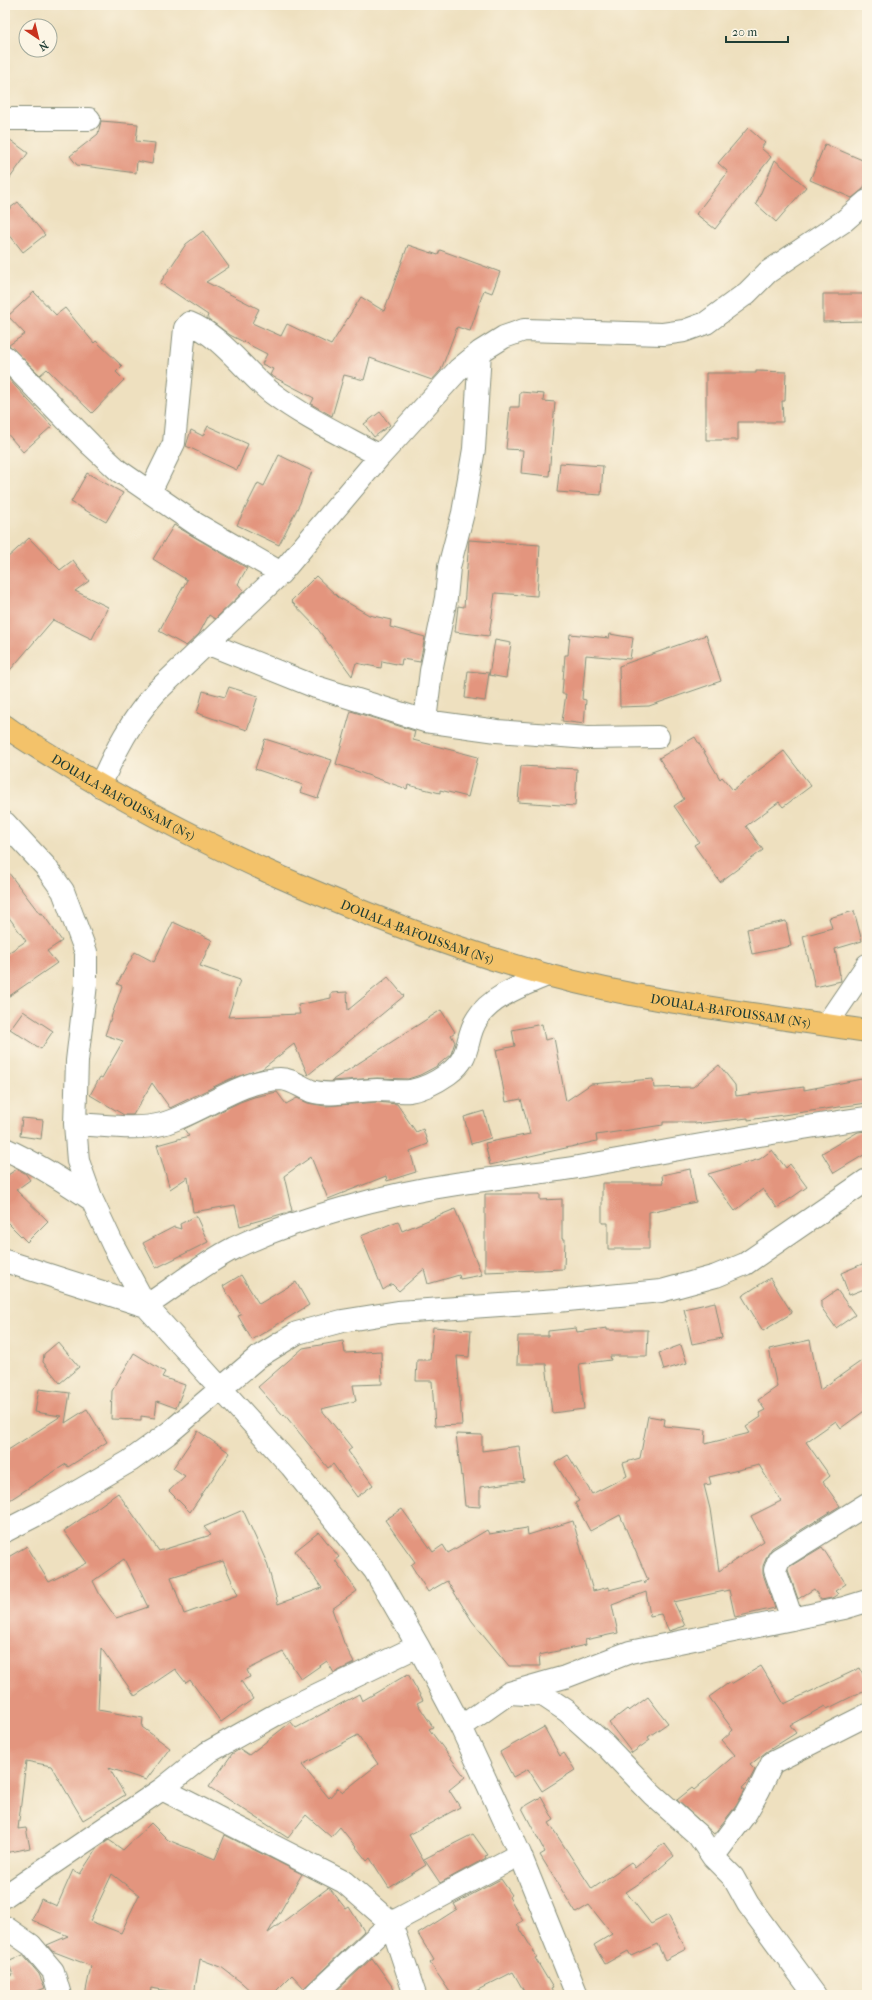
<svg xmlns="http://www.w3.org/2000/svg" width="872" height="2000" font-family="'IM FELL French Canon',serif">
<rect width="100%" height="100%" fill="#fcf5e5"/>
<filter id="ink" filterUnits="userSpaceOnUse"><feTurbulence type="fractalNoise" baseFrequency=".025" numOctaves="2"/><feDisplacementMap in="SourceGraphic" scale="8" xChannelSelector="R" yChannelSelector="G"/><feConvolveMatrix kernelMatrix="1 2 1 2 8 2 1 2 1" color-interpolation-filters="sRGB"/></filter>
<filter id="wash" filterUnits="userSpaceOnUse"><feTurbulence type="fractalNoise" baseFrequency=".012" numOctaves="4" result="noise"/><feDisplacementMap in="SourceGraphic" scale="16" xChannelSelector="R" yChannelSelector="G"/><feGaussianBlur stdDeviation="0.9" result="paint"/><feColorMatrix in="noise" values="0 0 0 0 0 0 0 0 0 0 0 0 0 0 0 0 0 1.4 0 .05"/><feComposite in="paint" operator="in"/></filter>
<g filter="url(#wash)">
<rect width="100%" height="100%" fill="#eee0bf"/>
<g id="blocks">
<!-- building -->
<path fill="#e3957e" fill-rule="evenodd" d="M101 121 138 124 136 141 155 143 152 164 137 161 136 173 77 165 70 156 98 134Z
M748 128 765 143 761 148 771 157 715 229 696 214 728 172 718 163Z
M5 136 28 153 5 185Z
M825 144 867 162V181L863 189 852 198 810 180Z
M775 160 806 187 776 222 756 204Z
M18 202 45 235 23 252 5 229V212Z
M203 231 229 267 206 282 259 309 252 323 281 336 287 324 331 345 361 297 384 311 408 245 438 255 440 250 500 272 492 293 484 290 470 331 457 327 441 370 432 380 370 358 364 380 344 375 332 416 311 404 314 398 270 375 273 369 262 364 267 354 230 335 207 318 208 315 160 283 186 244Z
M34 292 56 315 65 308 94 343 96 341 122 366 116 372 124 380 92 413 47 369 40 375 9 345 25 334 8 316Z
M823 294H867V321L823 322Z
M756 371 786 372 785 401H782L783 422H738V440H706V373H756Z
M5 375 52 426 23 452 5 431Z
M520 392 544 394 543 401 555 402 549 476 521 473 523 450 506 449 510 407H519Z
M380 412 390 425 374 437 364 424Z
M208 426 248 444 237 470 186 446 191 430 203 436Z
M279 455 312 471 300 503 279 545 237 525 258 483 264 486Z
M560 463 603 466 601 495 557 492Z
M87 473 123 493 106 522 71 502Z
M174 525 247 568 238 584 244 591 215 619 209 615 199 634 186 646 159 631 187 580 153 559Z
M29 538 60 570 73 560 89 581 75 591 108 607 92 639 53 620 5 676V560Z
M469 540 540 545 537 596 495 593 489 636 455 632 458 606 464 607Z
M316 576 338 597 369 615 391 620 390 627 425 637 420 662 402 659 401 665 382 661 381 668 356 663 352 676 317 628 291 601Z
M570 634 609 638 610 634 633 638 630 659 586 655 582 699 586 700 584 724 562 721 566 694H562L565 655H568Z
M706 635 721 681 649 706 620 707 619 666Z
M495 640 511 643 506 678 489 675Z
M468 671 489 673 485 701 465 698Z
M229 687 258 696 247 730 197 713 203 691 225 697Z
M351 711 415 731 413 740 478 757 468 797 440 790V793L408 785 407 789 336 764Z
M695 737 720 779 722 777 733 790 784 751 811 786 783 807 779 802 746 826 763 850 720 882 694 845 699 842 674 806 684 799 659 758Z
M265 739 332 760 318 798 300 792 303 785 255 769Z
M521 766 577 769 575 806 518 802Z
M5 868 40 914 42 913 62 941 47 951 57 963 5 999V955L26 941 5 912Z
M854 911 862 941 835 949 841 981 815 987 803 936 832 928 829 918Z
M786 921 791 946 752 954 747 929Z
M173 922 212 940 200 966 240 980 228 1017 300 1014 298 1005 331 998V993L347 992 348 1010 388 977 404 996 308 1075 294 1044 262 1069 230 1079 170 1108 152 1083 133 1115H124L90 1095 100 1077 102 1078 123 1041 105 1035 122 986 117 984 135 952 154 962Z
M441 1010 455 1032 451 1035 455 1042 451 1054 437 1066 420 1075 408 1079 377 1078 331 1081Z
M23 1011 53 1031 41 1049 10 1029Z
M542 1024 545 1040 554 1038 566 1101 591 1084 653 1079 654 1088 693 1087 719 1065 735 1085 736 1096 804 1087V1090L867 1078V1103L748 1120V1118L695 1124V1122H663V1125L596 1135 597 1141 490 1165 485 1143 530 1134 521 1099 506 1102 496 1050 515 1046 512 1030Z
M277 1092 286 1104 297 1098 308 1103 325 1106 377 1102 397 1104 416 1132 423 1129 428 1144 410 1151 416 1172 387 1181 386 1176 328 1199 311 1157 284 1176 292 1211 240 1226 235 1205 193 1212 188 1177 170 1189 157 1145 189 1136 184 1129 240 1102 254 1097Z
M484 1111 491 1138 471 1144 464 1117Z
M22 1118 43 1120 41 1139 20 1136Z
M867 1131V1153L834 1173 822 1153 858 1132Z
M772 1150 786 1168 790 1164 807 1187 777 1208 763 1189 735 1211 708 1174 760 1159Z
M17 1169 25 1173 30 1180 16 1190 48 1221 27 1242 5 1220V1177Z
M690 1169 696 1202 649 1212V1249H608V1223H602V1183H663L662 1175Z
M485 1194H540V1200L562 1199V1239H565L564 1269 485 1272Z
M455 1209 482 1275 460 1279 459 1275 428 1284 424 1269 399 1291 392 1284 383 1290 361 1236 398 1221 402 1231Z
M196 1216 208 1242 156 1268 143 1243 174 1227 181 1229 180 1224Z
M867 1262V1288L849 1295 841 1273Z
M241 1275 259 1304 296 1282 309 1305 252 1340 238 1316 241 1315 223 1286Z
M770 1278 792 1313 763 1331 742 1296Z
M837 1290 855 1315 836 1328 821 1307V1301Z
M715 1302 722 1338 692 1344 684 1309Z
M433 1327 471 1330 469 1357 457 1356 462 1425 435 1426 432 1381H416L417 1360H430Z
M576 1328 577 1332 607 1328V1330H648L647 1356H610L611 1360 579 1364 584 1409 552 1413 546 1364H517L518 1336H548V1331Z
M810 1340 820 1390 867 1357V1409L841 1428 836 1421 806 1442 830 1476 823 1482 840 1506 772 1548 768 1554 763 1566V1574L775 1608 735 1617 729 1590 674 1602 685 1626 669 1631 661 1614 650 1616 646 1592 612 1605 618 1633 585 1640 586 1645 539 1655 540 1666H509L472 1621 447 1581 428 1592 411 1565 415 1562 385 1520 402 1509 433 1552 443 1545 448 1553 487 1530 489 1534 527 1528 528 1535 573 1521 593 1591 609 1587V1590L644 1581 645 1584V1581L648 1580 620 1515 590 1531 575 1503 579 1501 555 1463 568 1455 592 1494 627 1476 623 1463 640 1458 648 1416 665 1419 664 1426 706 1430 705 1444 750 1433 746 1427 761 1417 759 1413 765 1410 758 1400 777 1387 769 1349ZM759 1465 781 1501 751 1516 764 1541 719 1571 710 1509 704 1485 711 1484 709 1477Z
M343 1341 345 1353 381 1351 382 1384 353 1385 356 1401 321 1409 352 1448 348 1451 373 1485 357 1497 333 1464 328 1468 284 1414 283 1415 258 1387 303 1348Z
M58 1342 79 1367 60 1383 43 1362 44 1354Z
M681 1345 687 1363 664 1370 659 1353Z
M134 1353 165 1372 162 1377 185 1385 176 1408 157 1401 155 1418 141 1416V1420L111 1419 112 1391Z
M39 1389 70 1393 65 1423 87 1409 107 1442 68 1467 66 1464 5 1503V1452L61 1416 35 1412Z
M198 1431 230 1453 190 1512 169 1491 185 1476 173 1468Z
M456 1434 482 1435V1451L519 1446 524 1481 480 1487V1507L465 1506 462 1475 461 1476Z
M118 1493 159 1551 211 1535 204 1527 243 1510 267 1563 278 1604 322 1588 295 1551 319 1532 339 1557 335 1560 357 1591 332 1609 344 1643 354 1663 334 1673 327 1661 301 1679 283 1652 247 1670 250 1677 241 1681 253 1699 221 1722 190 1680 186 1683 175 1669 135 1696 101 1648 98 1710 143 1718 142 1727 170 1748 146 1780 109 1768 125 1795 83 1820 51 1766 26 1761 18 1829 26 1828 30 1848 5 1853V1691L8 1678 5 1674V1559L27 1546 49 1582 87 1563 64 1531ZM124 1559 148 1607 116 1618 100 1595 93 1581ZM223 1561 238 1595 184 1614 171 1577Z
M822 1547 846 1584 835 1591 838 1594 832 1598 821 1600 814 1589 798 1599 788 1570 789 1567Z
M761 1666 784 1704 860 1668 867 1682V1689L827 1709 825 1706 790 1725 796 1733 766 1752 750 1765 755 1770 749 1781 742 1788 745 1790 736 1806 714 1834 677 1800 692 1788 694 1790 735 1755 722 1740 733 1730 709 1697 730 1682 731 1684Z
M408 1674 423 1700 417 1703 433 1727 429 1729 465 1777 449 1790 460 1807 409 1835 426 1865 389 1888 370 1858 367 1861 340 1827 331 1837 306 1815 288 1838 209 1787 232 1754 240 1749 249 1755 291 1722 296 1728 359 1694 362 1701ZM358 1735 378 1764 343 1792 338 1788 329 1798 302 1765Z
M648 1697 668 1723 648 1737 650 1740 632 1753 609 1723 627 1709 629 1711Z
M544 1727 560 1756 564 1753 575 1770 542 1791 528 1769 513 1777 500 1752Z
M541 1797 554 1820 549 1823 592 1889 631 1862 635 1868 664 1843 674 1856 652 1875 626 1892 651 1924 668 1915 686 1949 665 1960 657 1944 631 1956 628 1951 605 1964 594 1945 612 1934 589 1905 576 1913 540 1855 545 1852 522 1808Z
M151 1823 168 1840 215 1859 225 1835 302 1874 268 1933 328 1888 331 1890 346 1909 349 1907 364 1931 304 1988 292 1975 272 1995H255L242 1983 221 1967 200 1959 194 1995 151 1988 150 1995H85L91 1966 52 1951 47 1945 68 1936 32 1920 41 1899 57 1906 73 1870 80 1874 97 1848 109 1840 123 1850ZM112 1874 139 1895 121 1933 90 1921Z
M473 1834 488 1855 485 1856 486 1858 440 1883 424 1859Z
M501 1879 512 1895 509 1897 523 1921 517 1924 537 1957 535 1958 553 1988 551 1989 554 1995H526L513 1972 468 1995H452L430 1963 434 1960 418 1934 457 1909 454 1904Z
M23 1955 39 1974 45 1988 28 1995H5V1977L13 1975 8 1962Z
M372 1958 394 1989 385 1995H335L334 1993Z"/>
</g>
</g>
<g filter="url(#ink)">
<use href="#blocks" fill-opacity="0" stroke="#868e7a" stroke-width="1"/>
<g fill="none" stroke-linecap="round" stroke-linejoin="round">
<defs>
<path id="street" d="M5 119H89
M5 357 91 445 119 471 196 524 281 573
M150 492 174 443 185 328 189 323C222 336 245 372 272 393 305 418 344 436 380 456
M209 644 316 687 425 721 497 731 550 735 588 738 658 737
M425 721 431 671 446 598 449 567 463 513 474 449 480 352
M100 786C115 751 131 720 157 691L281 573 380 456 459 369 480 352 504 337 524 330 663 334 684 331 706 323 747 293 768 272 844 221 867 201
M5 823 45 866 63 891 86 952V984L77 1061 75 1124 78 1161 92 1200 113 1245 146 1306 291 1466 375 1571 418 1646 461 1727 520 1854 577 1995
M827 1024 867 965
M75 1124C103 1125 135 1131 162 1124 201 1113 239 1080 280 1079 291 1079 301 1087 311 1091 329 1097 357 1090 377 1090 387 1090 400 1092 410 1091 423 1089 438 1081 448 1074 473 1056 464 1039 477 1019 491 996 524 985 547 975
M5 1149C36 1163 64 1181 92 1200
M5 1261 146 1306C175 1287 203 1264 234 1248 297 1218 387 1194 456 1184 494 1178 534 1174 572 1168 670 1151 768 1132 867 1118
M5 1531 44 1511 130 1461 170 1432 258 1357 297 1333 342 1321 398 1312 557 1301 661 1291 716 1276 745 1264 867 1180
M792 1619 775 1570 779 1559 867 1504
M509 1693 543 1695 567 1711 606 1746 652 1794 698 1835 713 1857 733 1877 748 1904 815 1995
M461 1727 509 1693 565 1677 630 1652 792 1619 844 1608 867 1601
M162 1789 344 1882 391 1923 415 1995
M713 1857 746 1813 759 1790 772 1763 867 1715
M5 1896 162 1789 207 1753 275 1715 418 1646
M5 1927 31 1945 53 1971 60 1995
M314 1995 391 1923 520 1854"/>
<g id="highway">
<path id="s1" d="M5 726C21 738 39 748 56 759 125 802 195 838 269 872 359 912 452 949 547 975 652 1003 760 1014 867 1031"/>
</g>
</defs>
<!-- street casing -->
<use href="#street" stroke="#868e7a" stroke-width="24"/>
<!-- highway casing -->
<use href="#highway" stroke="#868e7a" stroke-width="24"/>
<!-- street -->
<use href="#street" stroke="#fff" stroke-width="22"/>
<!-- highway -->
<use href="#highway" stroke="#f3c26a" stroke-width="22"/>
</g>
</g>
<g text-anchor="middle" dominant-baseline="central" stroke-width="3" stroke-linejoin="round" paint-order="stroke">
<!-- street labels -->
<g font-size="13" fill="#1f3d34" stroke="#fcf5e5">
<text stroke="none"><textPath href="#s1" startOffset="138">DOUALA-BAFOUSSAM (N5)</textPath></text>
<text stroke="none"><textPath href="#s1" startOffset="462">DOUALA-BAFOUSSAM (N5)</textPath></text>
<text stroke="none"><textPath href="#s1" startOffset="786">DOUALA-BAFOUSSAM (N5)</textPath></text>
</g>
</g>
<!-- margin -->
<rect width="872" height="2000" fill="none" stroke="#fcf5e5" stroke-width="20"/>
<!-- north arrow -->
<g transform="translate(38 38) rotate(145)"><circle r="19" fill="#fcf5e5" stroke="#a4ab9e"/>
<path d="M0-3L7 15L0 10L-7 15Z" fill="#c8321e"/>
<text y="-6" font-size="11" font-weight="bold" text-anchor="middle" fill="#1f3d34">N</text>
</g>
<!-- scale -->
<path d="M726 36v6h62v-6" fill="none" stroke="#1f3d34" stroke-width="2"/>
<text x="732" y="36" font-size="12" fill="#1f3d34" stroke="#fcf5e5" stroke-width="3" paint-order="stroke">20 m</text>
</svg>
